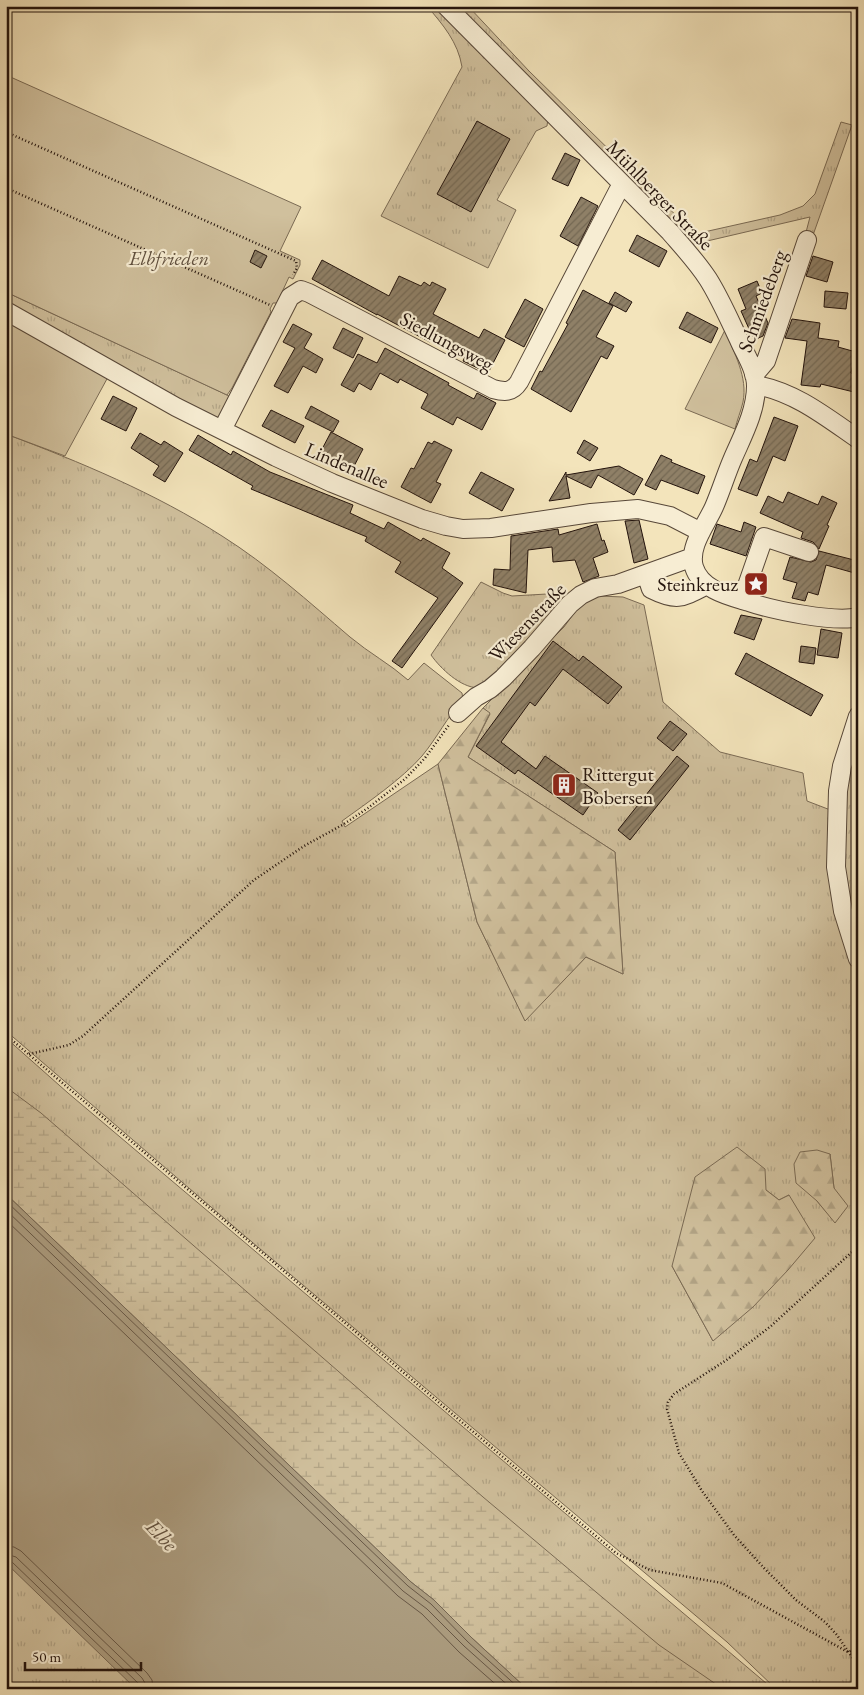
<svg xmlns="http://www.w3.org/2000/svg" width="864" height="1695" font-family="'EB Garamond',serif">
<defs>
<pattern id="grass-tufts" width="24" height="20" patternUnits="userSpaceOnUse" patternTransform="scale(1.25)"><rect width="24" height="20" fill="#d0c09d"/><path d="M3 7l-1-3M5 7V3M7 7l1-3M15 17l-1-3M17 17v-4M19 17l1-3" fill="none" stroke="#b2a486"/></pattern>
<pattern id="forest-firs" width="22" height="20" patternUnits="userSpaceOnUse" patternTransform="scale(1.25)"><rect width="22" height="20" fill="#d0c09d"/><path d="M5 1l3.5 6h-7zM16 11l3.5 6h-7z" fill="#b2a486"/></pattern>
<pattern id="wetland-marsh" width="20" height="14" patternUnits="userSpaceOnUse" patternTransform="scale(1.25)"><rect width="20" height="14" fill="#d0c09d"/><path d="M1 5h8M5 5V1M11 12h8M15 12V8" fill="none" stroke="#b2a486"/></pattern>
<pattern id="building-hatch" width="6" height="6" patternUnits="userSpaceOnUse" patternTransform="scale(1.25)"><rect width="6" height="6" fill="#8f8067"/><path d="M-1 1l2-2M0 6l6-6M5 7l2-2" fill="none" stroke="#746853"/></pattern>
</defs>
<rect width="100%" height="100%" fill="#f3e4bb"/>
<filter id="stains"><feTurbulence type="fractalNoise" baseFrequency=".004" numOctaves="4"/><feColorMatrix values="0 0 0 0 .2 0 0 0 0 .09 0 0 0 0 .02 0 0 0 .5 -.17"/></filter>
<radialGradient id="worn" r=".72"><stop offset=".6" stop-color="#630" stop-opacity="0"/><stop offset="1" stop-color="#630" stop-opacity=".3"/></radialGradient>
<!-- grass -->
<path fill="url(#grass-tufts)" stroke="#7a6a54" fill-rule="evenodd" d="M427 6H436L548 118 547 126 536 131 497 200 516 210 488 268 381 216 462 67C458 42 443 25 427 6Z
M455 6H468L529 71 695 234 780 215 803 206 815 194 841 122 852 125 812 238 805 236 810 217 690 245Z
M8 293 227 395 232 398 221 417 215 418 6 305 9 299Z
M6 434C80 462 155 493 222 536 268 565 309 602 350 637 369 653 390 664 408 680L424 663 462 693 463 700C447 717 437 738 422 756 402 779 367 803 342 821L345 827 438 764 477 922 525 1020 586 957 623 974 615 852 468 757 490 714 483 708 564 627 580 605 600 596 623 597 644 605 663 702 720 752 803 773 807 801 833 811 851 953 858 969V1689H776L727 1642 246 1237 6 1031ZM830 1154 834 1188 835 1222 817 1201ZM766 1190 779 1200 789 1195 713 1341 672 1266Z
M481 582 503 593 512 596 547 594 556 613 528 646 478 688C460 687 441 669 431 655Z
M858 733V918H854L841 862 844 791Z
M6 1038 68 1093 773 1689H527L6 1194Z
M6 1557 148 1689H6Z"/>
<!-- forest -->
<path fill="url(#forest-firs)" stroke="#7a6a54" d="M483 708 490 713 468 757 615 852 623 974 586 957 525 1021 477 922 438 764Z
M737 1147 765 1169 766 1190 779 1200 789 1195 815 1238 788 1270 753 1307 713 1341 672 1266 695 1177Z
M817 1150 830 1154 834 1188 848 1206 835 1223 817 1201 796 1183 794 1164 800 1152Z"/>
<!-- wetland -->
<path fill="url(#wetland-marsh)" stroke="#7a6a54" d="M6 1087 41 1113 483 1497 659 1645 723 1689H527L472 1638 434 1600 411 1582 6 1194Z"/>
<!-- garden -->
<path fill="#d0c09d" stroke="#7a6a54" d="M6 75 301 207 280 251 300 260V265L293 279 289 277 277 303H273L270 309 271 312 232 388 227 395 6 292Z
M6 318 108 377 65 456 6 434Z
M725 330C734 353 748 377 743 402 741 411 737 420 735 429L685 409Z"/>
<!-- water -->
<path fill="#ac9d80" stroke="#756652" d="M6 1194 411 1582 434 1600 472 1638 527 1689H136L6 1563Z"/>
<g fill="none" stroke-linecap="round" stroke-linejoin="round">
<!-- shore -->
<path stroke="#685846" stroke-width="1" d="M6 1201 408 1586 431 1604 468 1642 520 1689
M6 1210 403 1591 427 1609 464 1646 512 1689
M6 1220 398 1596 422 1614 459 1652 501 1689
M6 1546 14 1547 21 1551 147 1673 152 1680 153 1689
M6 1554 16 1557 142 1678 145 1683 146 1689
M6 1560 12 1562 138 1683 139 1689"/>
</g>
<!-- building -->
<path fill="url(#building-hatch)" stroke="#23130c" d="M477 121 510 139 471 212 437 194Z
M565 153 580 160 568 186 552 179Z
M581 197 598 206 578 246 560 236Z
M637 235 667 251 659 267 629 251Z
M255 250 267 256 261 268 250 262Z
M813 256 833 262 827 282 806 276Z
M322 260 389 296 399 276 421 286 424 282 430 286 432 282 446 289 433 314 479 338 484 329 505 340 488 373 463 361 468 350 434 334 430 342 377 314V315L312 279Z
M757 281 762 293 756 296 768 323 763 336 754 340 741 311 746 309 738 289Z
M583 290 613 306 596 337 614 346 607 359 601 356 571 412 531 389 540 371 542 372 568 324 566 323Z
M825 291 848 293 846 309 824 307Z
M615 292 632 302 626 312 609 303Z
M525 299 543 309 524 347 505 337Z
M687 312 718 328 711 343 679 328Z
M792 319 820 323 818 338 839 341 838 347 856 352 851 373 858 375V393L821 384 820 387 801 385 807 341 785 338Z
M293 324 312 334 304 348 323 359 316 373 303 366 288 393 274 386 295 348 283 342Z
M343 328 363 338 353 358 333 348Z
M385 348 449 383 448 385 474 399 477 393 496 403 482 430 457 417 453 425 421 408 428 394 400 379 398 383 380 373 371 390 359 383 354 392 341 385 358 354 377 363Z
M113 396 137 408 126 431 101 419Z
M311 406 339 421 333 432 305 418Z
M271 410 304 426 295 443 262 426Z
M774 417 798 426 785 461 773 456 757 496 738 489 750 459 757 462Z
M331 432 363 449 352 470 320 453Z
M140 433 161 445 164 441 183 453 165 482 153 475 159 466 131 448Z
M198 435 231 455 233 451 270 472 353 505 350 513 384 529 388 522 421 541 423 538 450 553 442 568 463 583 402 668 392 661 438 598 395 572 401 562 365 541 367 537 251 489 253 486 189 450Z
M584 440 598 448 590 461 577 453Z
M434 441 452 450 436 482 441 484 431 503 401 487 411 468 414 469 428 442 432 444Z
M661 455 672 460 671 462 705 476 698 494 661 480 656 490 645 485Z
M619 466 643 479 634 495 598 475 591 488 566 476 570 498 549 501 566 472V475Z
M481 472 514 489 502 511 469 493Z
M788 492 818 505 822 496 837 503 827 525 829 526 819 549 813 542 801 538 803 532 760 513 768 496 783 503Z
M639 520 648 559 634 563 625 521Z
M744 522 756 527 746 556 710 544 717 524 741 532Z
M597 524 602 541 604 540 608 552 593 558 599 576 583 582 575 560 553 562 552 547 528 550 526 593 493 585 494 569 510 570 511 536 558 529 559 535Z
M819 551 858 561V574L826 565 818 595 808 592 805 601 792 598 797 583 783 579 790 557 811 562 816 560Z
M741 615 762 619 754 640 734 633Z
M821 629 842 633 838 658 817 655Z
M553 641 579 661 583 656 622 687 608 704 563 669 535 706 530 702 501 742 536 769 545 756 598 793 583 815 518 770 515 774 476 746Z
M801 646 816 648 814 664 799 662Z
M746 653 823 695 811 716 735 674Z
M670 721 687 734 673 751 657 738Z
M677 756 689 766 630 840 618 830Z"/>
<g fill="none" stroke-linecap="round" stroke-linejoin="round">
<defs>
<path id="minor" d="M446 6 670 232C683 247 697 262 708 279 720 298 729 319 739 340 745 354 756 370 756 386 756 411 743 435 733 458 726 474 721 491 714 507 706 525 688 547 694 567 701 590 729 596 749 602 772 610 835 623 858 617
M6 311 176 407 276 457 332 483 422 519 446 526 463 529 491 528 591 513 638 509 670 516 701 532
M754 375 766 361 807 240
M756 385C795 392 826 417 858 439
M222 430 290 297 301 290 309 293 493 389C504 392 512 393 519 382L618 191 624 186
M646 574 651 589C677 602 682 598 707 585
M742 600 764 537 809 552
M458 713 476 697 490 689 503 678 532 648 570 604 581 595 595 588 618 584 693 557
M858 716 842 766 838 791 836 867 843 911 858 959"/>
</defs>
<!-- minor casing -->
<use href="#minor" stroke="#574738" stroke-width="20"/>
<!-- path -->
<path stroke="#23130c" stroke-width="2.5" stroke-dasharray="1 2.5" stroke-linecap="butt" d="M6 132 296 261 297 268 293 275
M6 188 270 305
M6 1035 616 1553 650 1570 722 1583 848 1652 858 1648
M29 1054 69 1045 83 1036 254 880 304 846 344 824 368 808 405 779 425 758 449 725
M858 1249 853 1251 771 1326 728 1359 674 1394 668 1402 667 1409 679 1453 702 1491 734 1535 764 1568 796 1600 825 1622 837 1635 858 1666"/>
<!-- minor -->
<use href="#minor" stroke="#f7edd3" stroke-width="18"/>
</g>
<!-- icons -->
<defs>
<symbol id="sight-square" viewBox="-11 -11 22 22"><rect x="-9" y="-9" width="18" height="18" rx="4" fill="#8f2418" stroke="#f7edd3"/><path d="M0-6L1.8-2.2L6-1.7L2.9 1.2L3.7 5.4L0 3.3L-3.7 5.4L-2.9 1.2L-6-1.7L-1.8-2.2Z" fill="#fff"/></symbol>
<symbol id="building-square" viewBox="-11 -11 22 22"><rect x="-9" y="-9" width="18" height="18" rx="4" fill="#8f2418" stroke="#f7edd3"/><path d="M-4-6H4V6H1V3H-1V6H-4ZM-2.5-4.3h1.7v1.8h-1.7ZM.8-4.3h1.7v1.8H.8ZM-2.5-1h1.7V.8h-1.7ZM.8-1h1.7V.8H.8Z" fill="#fff"/></symbol>
</defs>
<g fill-rule="evenodd">
<use href="#sight-square" x="742" y="570" width="28" height="28"/>
<use href="#building-square" x="550" y="771" width="28" height="28"/>
</g>
<g text-anchor="middle" dominant-baseline="central" stroke-width="4.5" stroke-linejoin="round" paint-order="stroke">
<!-- street labels -->
<g font-size="20" fill="#23130c" stroke="#f7edd3">
<text transform="translate(660 195) rotate(46)">Mühlberger Straße</text>
<text transform="translate(762 301) rotate(-70)">Schmiedeberg</text>
<text transform="translate(447 341) rotate(28)">Siedlungsweg</text>
<text transform="translate(347 465) rotate(23)">Lindenallee</text>
<text transform="translate(527 622) rotate(-46)">Wiesenstraße</text>
</g>
<!-- park labels -->
<g font-size="20" font-style="italic" fill="#60503f" stroke="#f7edd3">
<text x="169" y="258">Elbfrieden</text>
</g>
<!-- poi labels -->
<g font-size="20" fill="#23130c" stroke="#f7edd3" text-anchor="end">
<text x="738" y="584">Steinkreuz</text>
<text x="582" y="774" text-anchor="start">Rittergut<tspan x="582" dy="23">Bobersen</tspan></text>
</g>
<!-- water labels -->
<g font-size="21" font-style="italic" fill="#615140" stroke="#f7edd3">
<text transform="translate(162 1535) rotate(46)">Elbe</text>
</g>
</g>
<!-- margin -->
<rect width="864" height="1695" fill="none" stroke="#f3e4bb" stroke-width="25"/>
<rect x="8" y="8" width="849" height="1680" fill="none" stroke="#23130c" stroke-width="2.5"/>
<rect x="12" y="12" width="839" height="1670" fill="none" stroke="#23130c"/>
<!-- scale -->
<path d="M25 1662v8h116v-8" fill="none" stroke="#23130c" stroke-width="2.5"/>
<text x="32" y="1662" font-size="15" fill="#23130c" stroke="#f7edd3" stroke-width="4" paint-order="stroke">50 m</text>
<rect width="100%" height="100%" filter="url(#stains)"/>
<rect width="100%" height="100%" fill="url(#worn)"/>
</svg>
